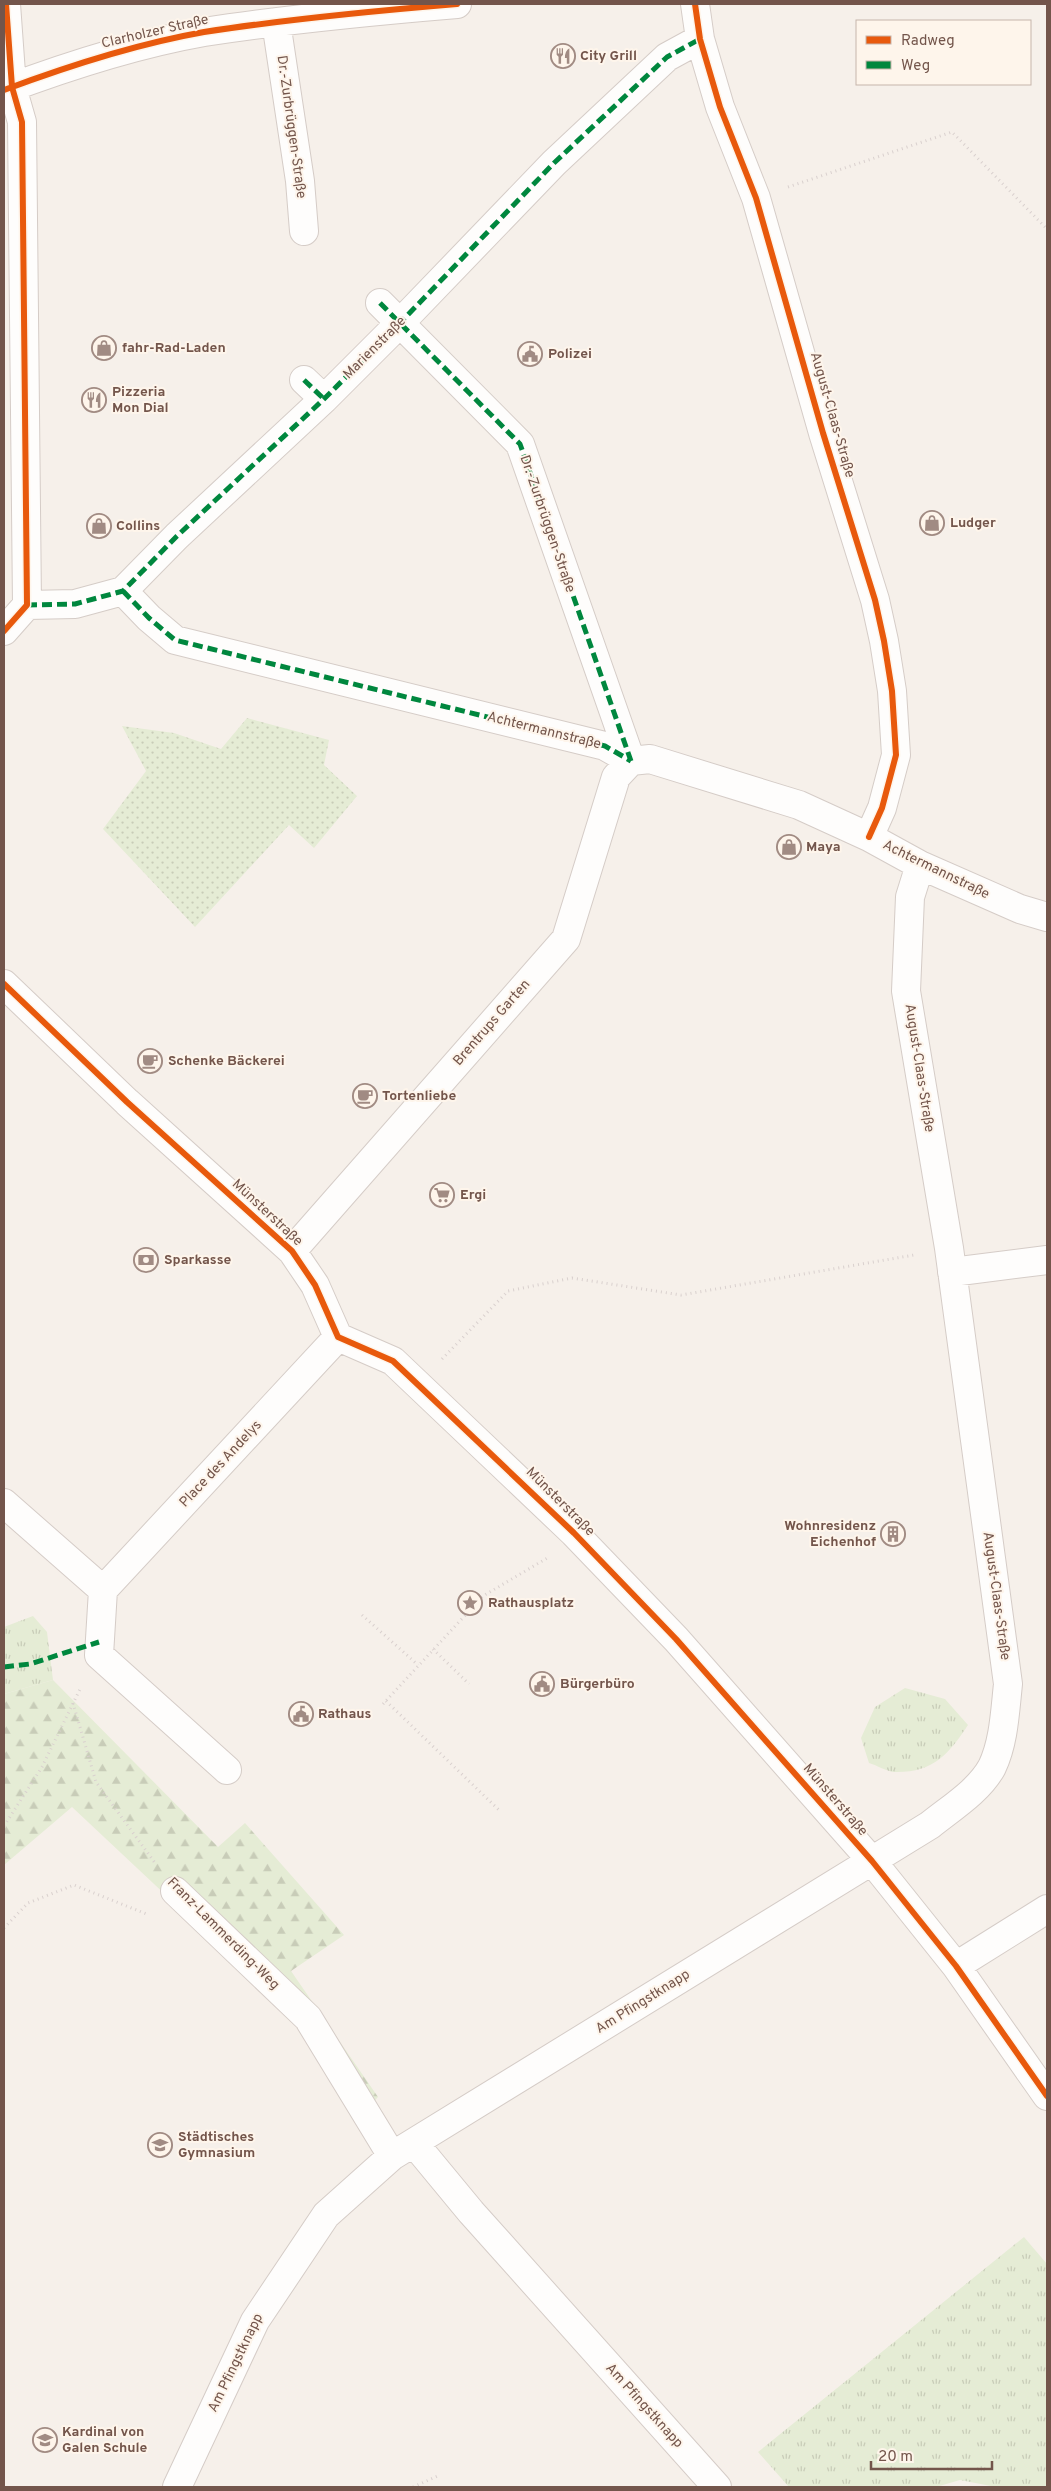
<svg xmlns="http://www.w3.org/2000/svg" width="1051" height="2491" font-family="Overpass,sans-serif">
<defs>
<pattern id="grass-tufts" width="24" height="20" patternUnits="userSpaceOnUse" patternTransform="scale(1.25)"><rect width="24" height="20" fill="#e5ecd5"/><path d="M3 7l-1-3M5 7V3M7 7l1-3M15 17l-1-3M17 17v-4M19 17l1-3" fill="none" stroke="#c8ccb8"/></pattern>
<pattern id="forest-firs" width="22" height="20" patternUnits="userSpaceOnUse" patternTransform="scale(1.25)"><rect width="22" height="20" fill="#e5ecd5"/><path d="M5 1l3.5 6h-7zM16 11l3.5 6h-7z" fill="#c8ccb8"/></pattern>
<pattern id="garden-dots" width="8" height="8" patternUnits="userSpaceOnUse" patternTransform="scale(1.25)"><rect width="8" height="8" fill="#e5ecd5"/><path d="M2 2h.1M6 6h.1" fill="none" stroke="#c8ccb8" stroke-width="1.8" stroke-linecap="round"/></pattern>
</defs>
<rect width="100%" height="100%" fill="#f6f0ea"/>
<!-- grass -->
<path fill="url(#grass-tufts)" d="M33 1616 47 1632 53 1680 4 1694V1627Z
M905 1688 945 1699 968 1725C948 1755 933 1773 894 1772 886 1771 876 1765 869 1763L861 1738 875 1707Z
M1024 2237 1047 2264V2487H996L960 2480 936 2487H789L758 2452Z"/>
<!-- forest -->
<path fill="url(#forest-firs)" d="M53 1680 218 1847 245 1823 344 1935 291 1971 378 2097 361 2116 301 2022 72 1807 4 1865V1694Z"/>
<!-- garden -->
<path fill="url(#garden-dots)" d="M247 718 329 740 324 765 357 796 314 848 289 825 195 927 103 829 146 771 122 726 174 733 221 749Z"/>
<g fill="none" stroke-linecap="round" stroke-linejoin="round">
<defs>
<path id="minor" d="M695 4 700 39 720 107 756 198 823 433 875 600 884 641 892 691 896 755 882 808 869 837
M276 22 300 181 304 231
M4 90C68 66 136 44 204 32 288 19 373 11 457 4
M380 303 520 444 631 761
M304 380 324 399
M123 591 149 618 175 640 605 746 631 761
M27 605 75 604 123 591 177 536 324 399 400 323 554 163 667 57 700 39
M4 631 27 605 22 122 12 87 6 4
M4 984 127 1102 292 1251 315 1285 338 1337 393 1361 574 1533 676 1639 872 1861 956 1966 1047 2096
M292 1251 566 939 616 777 631 761 650 759 799 805 869 837 920 865 1020 909 1047 917
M952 1272 1047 1260
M4 1503 103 1590
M103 1590 338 1337
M103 1590 99 1655 227 1770
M175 1891 308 2018 392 2156
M956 1966 1047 1909
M414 2143 471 2212 717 2487
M177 2487 255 2321 326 2215 392 2156 930 1825C951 1808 979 1791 992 1767 1004 1742 1005 1711 1008 1684L949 1248 906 991 910 897 920 865"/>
</defs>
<!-- minor casing -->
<use href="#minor" stroke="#d5ccc7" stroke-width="30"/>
<!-- path -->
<path stroke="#d9d0ce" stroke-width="3" stroke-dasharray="1 4" stroke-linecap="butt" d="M788 187 952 132 1047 229
M442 1359 508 1291 572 1278 681 1295 914 1255
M362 1615 418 1665
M433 1649 469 1684
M386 1701 500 1811
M73 1703 96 1782 155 1863
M383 1704 483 1596 549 1557
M4 1826 42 1767 81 1687
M4 1928 28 1903 74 1885 149 1915
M413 2487 440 2475"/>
<!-- minor -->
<use href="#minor" stroke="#fefdfc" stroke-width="28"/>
<!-- quiet -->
<path stroke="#00873e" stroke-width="5" stroke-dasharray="10 5" stroke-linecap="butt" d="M380 303 520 444 631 761
M304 380 324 399
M123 591 149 618 175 640 605 746 631 761
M27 605 75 604 123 591 177 536 324 399 400 323 554 163 667 57 700 39
M4 1667 30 1664 99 1642"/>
<defs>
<path id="cycleway" d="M695 4 700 39 720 107 756 198 823 433 875 600 884 641 892 691 896 755 882 808 869 837
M4 90C68 66 136 44 204 32 288 19 373 11 457 4
M4 631 27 605 22 122 12 87 6 4
M4 984 127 1102 292 1251 315 1285 338 1337 393 1361 574 1533 676 1639 872 1861 956 1966 1047 2096"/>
</defs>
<!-- cycleway casing -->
<use href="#cycleway" stroke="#fef5eb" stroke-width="9"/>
<!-- cycleway -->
<use href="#cycleway" stroke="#e8590c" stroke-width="6"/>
</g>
<!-- icons -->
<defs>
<symbol id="restaurant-ring" viewBox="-11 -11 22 22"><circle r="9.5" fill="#fef5eb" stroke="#a18b83" stroke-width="1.5"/><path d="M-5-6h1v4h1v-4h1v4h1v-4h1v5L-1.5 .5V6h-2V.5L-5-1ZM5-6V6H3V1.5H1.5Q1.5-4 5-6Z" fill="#a18b83"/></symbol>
<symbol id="shop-ring" viewBox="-11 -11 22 22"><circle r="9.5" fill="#fef5eb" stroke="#a18b83" stroke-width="1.5"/><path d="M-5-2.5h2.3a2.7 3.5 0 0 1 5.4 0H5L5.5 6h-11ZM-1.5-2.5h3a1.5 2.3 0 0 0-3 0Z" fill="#a18b83"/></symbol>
<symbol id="civic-ring" viewBox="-11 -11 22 22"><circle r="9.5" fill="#fef5eb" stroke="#a18b83" stroke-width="1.5"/><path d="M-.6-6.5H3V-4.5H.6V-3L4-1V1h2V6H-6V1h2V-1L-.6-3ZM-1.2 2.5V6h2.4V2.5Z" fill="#a18b83"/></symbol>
<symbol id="cafe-ring" viewBox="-11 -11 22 22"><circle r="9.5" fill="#fef5eb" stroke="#a18b83" stroke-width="1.5"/><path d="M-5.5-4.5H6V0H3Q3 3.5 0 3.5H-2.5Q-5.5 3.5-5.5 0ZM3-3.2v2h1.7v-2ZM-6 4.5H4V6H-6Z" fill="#a18b83"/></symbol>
<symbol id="supermarket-ring" viewBox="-11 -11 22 22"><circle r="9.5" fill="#fef5eb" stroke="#a18b83" stroke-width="1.5"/><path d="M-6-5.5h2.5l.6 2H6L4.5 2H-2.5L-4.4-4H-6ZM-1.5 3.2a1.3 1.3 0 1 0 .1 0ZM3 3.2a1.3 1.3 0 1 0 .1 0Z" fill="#a18b83"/></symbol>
<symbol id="bank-ring" viewBox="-11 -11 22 22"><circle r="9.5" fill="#fef5eb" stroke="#a18b83" stroke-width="1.5"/><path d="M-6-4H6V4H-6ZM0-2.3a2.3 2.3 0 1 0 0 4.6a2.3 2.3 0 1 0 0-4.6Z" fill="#a18b83"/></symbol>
<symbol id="building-ring" viewBox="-11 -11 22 22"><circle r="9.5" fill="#fef5eb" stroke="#a18b83" stroke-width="1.5"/><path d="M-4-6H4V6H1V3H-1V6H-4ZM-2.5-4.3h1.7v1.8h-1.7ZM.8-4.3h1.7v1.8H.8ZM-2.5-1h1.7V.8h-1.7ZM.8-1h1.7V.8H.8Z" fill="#a18b83"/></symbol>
<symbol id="sight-ring" viewBox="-11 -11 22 22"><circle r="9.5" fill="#fef5eb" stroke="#a18b83" stroke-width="1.5"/><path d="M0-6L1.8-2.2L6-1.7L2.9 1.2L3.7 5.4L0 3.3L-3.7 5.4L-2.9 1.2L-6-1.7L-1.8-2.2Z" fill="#a18b83"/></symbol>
<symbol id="school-ring" viewBox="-11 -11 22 22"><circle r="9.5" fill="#fef5eb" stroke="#a18b83" stroke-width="1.5"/><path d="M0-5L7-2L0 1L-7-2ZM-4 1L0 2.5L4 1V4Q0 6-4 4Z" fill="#a18b83"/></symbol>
</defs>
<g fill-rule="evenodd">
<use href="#restaurant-ring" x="549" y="42" width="28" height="28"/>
<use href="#shop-ring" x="90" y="334" width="28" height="28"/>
<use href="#civic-ring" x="516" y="340" width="28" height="28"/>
<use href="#restaurant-ring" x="80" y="386" width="28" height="28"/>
<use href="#shop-ring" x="918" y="509" width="28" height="28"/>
<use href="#shop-ring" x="85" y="512" width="28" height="28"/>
<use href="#shop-ring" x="775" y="833" width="28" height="28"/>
<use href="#cafe-ring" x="136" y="1047" width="28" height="28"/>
<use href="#cafe-ring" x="351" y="1082" width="28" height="28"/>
<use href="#supermarket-ring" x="428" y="1181" width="28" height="28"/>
<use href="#bank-ring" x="132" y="1246" width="28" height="28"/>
<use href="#building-ring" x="879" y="1520" width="28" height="28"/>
<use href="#sight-ring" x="456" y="1589" width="28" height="28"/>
<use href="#civic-ring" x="528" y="1670" width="28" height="28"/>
<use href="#civic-ring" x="287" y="1700" width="28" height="28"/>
<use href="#school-ring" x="146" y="2131" width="28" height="28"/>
<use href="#school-ring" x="31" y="2426" width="28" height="28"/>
</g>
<g text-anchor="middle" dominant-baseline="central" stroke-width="4" stroke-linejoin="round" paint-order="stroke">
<!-- street labels -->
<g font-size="14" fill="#73554b" stroke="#fef5eb">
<text transform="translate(155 32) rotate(-13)">Clarholzer Straße</text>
<text transform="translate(291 127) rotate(82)">Dr.-Zurbrüggen-Straße</text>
<text transform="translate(375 348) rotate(-45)">Marienstraße</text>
<text transform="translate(832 415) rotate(74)">August-Claas-Straße</text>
<text transform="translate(547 524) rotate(71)">Dr.-Zurbrüggen-Straße</text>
<text transform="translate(544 731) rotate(14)">Achtermannstraße</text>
<text transform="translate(936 870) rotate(26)">Achtermannstraße</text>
<text transform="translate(492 1023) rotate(-49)">Brentrups Garten</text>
<text transform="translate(919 1068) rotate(81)">August-Claas-Straße</text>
<text transform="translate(267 1213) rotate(43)">Münsterstraße</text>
<text transform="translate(221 1464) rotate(-47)">Place des Andelys</text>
<text transform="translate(560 1502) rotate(45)">Münsterstraße</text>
<text transform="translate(996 1596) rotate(82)">August-Claas-Straße</text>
<text transform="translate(835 1800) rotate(49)">Münsterstraße</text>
<text transform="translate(223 1934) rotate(45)">Franz-Lammerding-Weg</text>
<text transform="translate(643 2002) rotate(-32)">Am Pfingstknapp</text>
<text transform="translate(236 2363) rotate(-64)">Am Pfingstknapp</text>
<text transform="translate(644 2406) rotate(48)">Am Pfingstknapp</text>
</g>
<!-- poi labels -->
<g font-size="14" font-weight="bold" fill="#73554b" stroke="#fef5eb" text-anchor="start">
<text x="580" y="56">City Grill</text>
<text x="122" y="348">fahr-Rad-Laden</text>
<text x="548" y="354">Polizei</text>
<text x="112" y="392">Pizzeria<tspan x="112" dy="16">Mon Dial</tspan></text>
<text x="950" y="523">Ludger</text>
<text x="116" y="526">Collins</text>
<text x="806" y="847">Maya</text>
<text x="168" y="1061">Schenke Bäckerei</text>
<text x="382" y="1096">Tortenliebe</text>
<text x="460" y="1195">Ergi</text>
<text x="164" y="1260">Sparkasse</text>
<text x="876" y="1526" text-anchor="end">Wohnresidenz<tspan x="876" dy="16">Eichenhof</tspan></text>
<text x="488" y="1603">Rathausplatz</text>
<text x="560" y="1684">Bürgerbüro</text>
<text x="318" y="1714">Rathaus</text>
<text x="178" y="2137">Städtisches<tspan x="178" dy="16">Gymnasium</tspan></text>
<text x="62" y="2432">Kardinal von<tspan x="62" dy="16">Galen Schule</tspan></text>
</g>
</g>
<!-- border -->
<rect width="1051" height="2491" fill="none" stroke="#73554b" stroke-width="10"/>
<!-- legend -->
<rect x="856" y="20" width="175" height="65" fill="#fef5eb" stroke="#c6b5ab"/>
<rect x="866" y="36" width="25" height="8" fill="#e8590c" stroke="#c6b5ab"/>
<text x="901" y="45" font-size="15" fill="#73554b">Radweg</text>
<rect x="866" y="61" width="25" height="8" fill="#00873e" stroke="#c6b5ab"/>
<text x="901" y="70" font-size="15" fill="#73554b">Weg</text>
<!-- scale -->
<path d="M871 2461v8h121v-8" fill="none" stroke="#73554b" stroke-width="2.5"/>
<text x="878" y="2461" font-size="15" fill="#73554b" stroke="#fef5eb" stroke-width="4" paint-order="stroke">20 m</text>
</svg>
